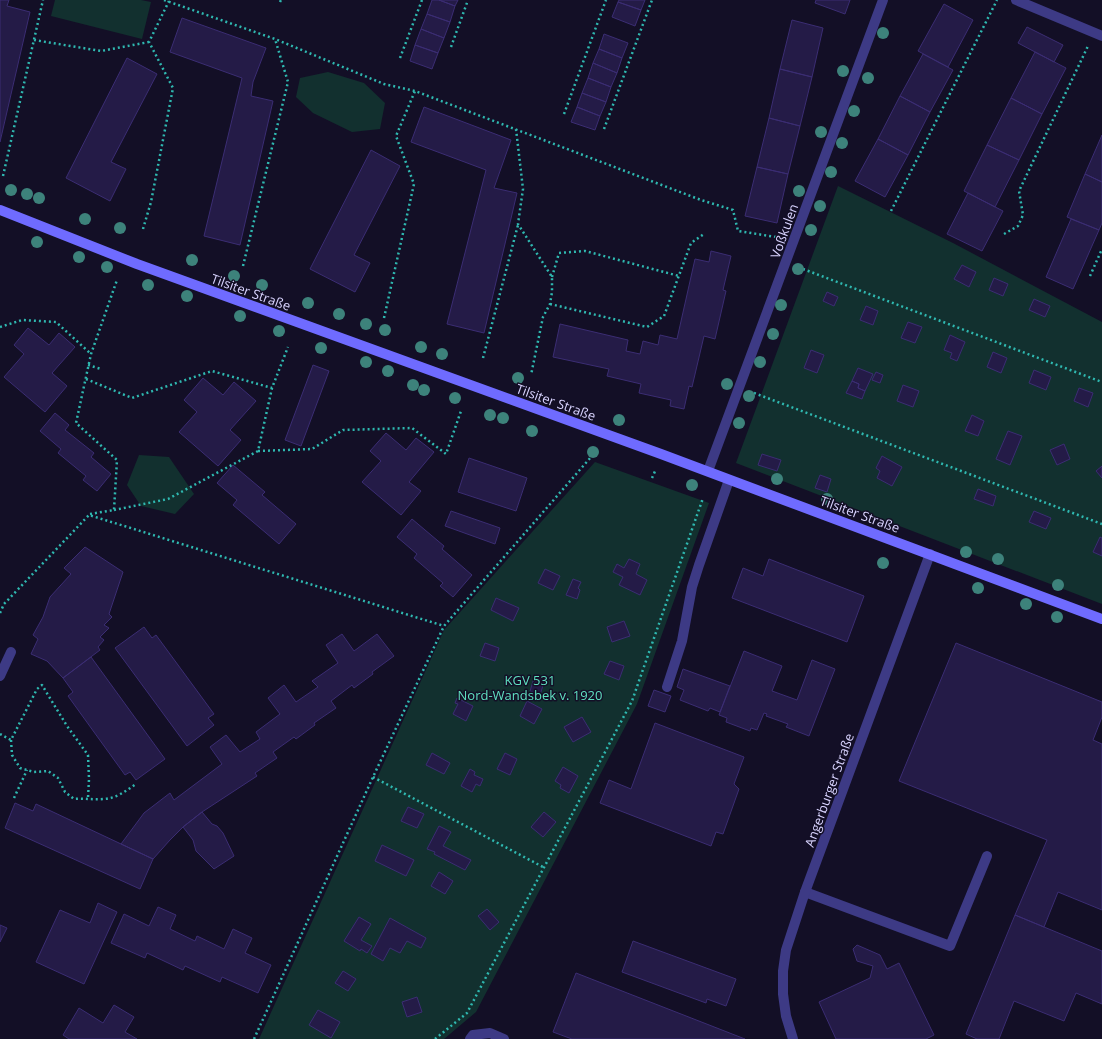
<svg xmlns="http://www.w3.org/2000/svg" width="1102" height="1039" font-family="'Open Sans',sans-serif">
<rect width="100%" height="100%" fill="#130f26"/>
<!-- green -->
<path fill="#12302f" d="M55 0H141L151 2 142 39 51 16Z
M328 72 364 83 385 103 380 129 352 132 313 113 296 97 300 78Z
M838 186 953 243 1102 322V604L736 463Z
M139 455 169 457 194 494 175 514 141 506 127 485Z
M595 462 709 503 637 704 476 1012 444 1039H259L444 630Z"/>
<!-- building -->
<path fill="#241b47" stroke="#3b2d73" d="M0 0H9L7 6 30 12 0 142Z
M432 0H439L455 6 450 22 427 14Z
M439 0H458L455 6Z
M619 0H645L641 10 618 2Z
M816 0H850L845 14 815 3Z
M618 2 641 10 635 26 612 17Z
M944 4 973 20 948 67 918 51Z
M427 14 450 22 444 38 421 29Z
M182 18 266 48 253 82 251 96 273 101 240 245 204 236 242 78 170 52Z
M792 20 823 28 812 77 780 69Z
M1027 27 1063 45 1054 62 1018 43Z
M421 29 444 38 438 53 415 45Z
M604 34 628 43 622 58 599 49Z
M415 45 438 53 432 69 410 61Z
M599 49 622 58 617 73 593 63Z
M1035 52 1066 68 1042 114 1011 98Z
M923 54 953 70 930 112 900 96Z
M127 58 157 74 111 162 126 169 110 201 66 178Z
M593 63 617 73 611 87 588 78Z
M780 69 812 77 800 126 769 118Z
M588 78 611 87 606 102 582 93Z
M582 93 606 102 600 116 577 107Z
M900 96 930 112 908 155 878 139Z
M1011 98 1042 114 1019 160 987 145Z
M424 107 511 140 494 188 517 193 484 333 447 324 486 170 411 142Z
M577 107 600 116 595 130 571 122Z
M769 118 800 126 788 174 757 167Z
M1102 135V182L1085 174Z
M878 139 908 155 885 197 855 181Z
M987 145 1019 160 995 207 964 191Z
M371 150 400 166 354 255 370 263 355 292 310 269Z
M757 167 788 174 777 223 745 216Z
M1085 174 1102 182V223L1099 230 1067 217Z
M968 193 1003 211 982 251 947 234Z
M1071 219 1099 230 1073 289 1046 277Z
M711 251 731 256 723 290 726 291 715 339 704 336 692 387 689 386 684 409 670 406 671 400 639 393 641 384 607 376 609 369 553 357 560 324 628 340 626 351 640 354 643 341 658 345 660 335 677 339 695 259 709 262Z
M962 265 976 272 969 287 954 279Z
M994 278 1008 284 1003 296 989 290Z
M827 292 838 297 834 306 823 301Z
M1034 299 1050 306 1045 317 1029 310Z
M866 306 878 311 873 325 860 320Z
M908 322 922 327 915 343 901 338Z
M28 328 49 345 59 333 75 347 52 373 67 386 45 412 4 377 24 354 14 345Z
M950 335 965 342 957 361 950 358 952 353 944 350Z
M811 350 824 355 817 373 804 368Z
M993 352 1007 358 1001 373 987 367Z
M313 365 329 371 301 446 285 440Z
M858 368 873 374 865 391 858 388 859 384 852 381Z
M1034 370 1051 377 1046 390 1029 383Z
M876 372 883 375 880 383 872 380Z
M203 378 223 395 234 382 256 401 230 430 241 440 218 466 179 432 197 412 184 400Z
M852 381 859 384 858 388 865 391 862 399 846 393Z
M903 385 919 391 913 407 897 401Z
M1079 388 1093 393 1088 407 1074 401Z
M55 413 69 425 65 430 94 453 91 457 111 474 97 491 83 480 86 476 58 453 61 449 40 431Z
M972 415 984 421 978 436 965 431Z
M1008 431 1022 436 1010 465 996 459Z
M386 433 406 450 416 438 434 452 409 482 421 491 401 515 362 482 381 461 370 451Z
M1064 444 1070 459 1057 465 1050 450Z
M762 454 781 460 777 471 758 465Z
M882 456 902 467 892 486 877 478 880 471 876 468Z
M469 458 527 478 516 511 458 492Z
M233 465 265 492 262 495 296 524 279 544 233 505 237 500 217 483Z
M1102 466V478L1096 471Z
M820 475 831 479 827 492 815 488Z
M978 489 996 496 993 506 974 499Z
M451 511 500 528 495 544 445 526Z
M1034 511 1051 518 1046 529 1029 522Z
M412 519 444 546 442 549 472 575 453 597 440 586 443 583 414 558 417 554 397 537Z
M1100 537 1102 538V556L1093 552Z
M85 547 123 572 109 614 112 617 104 625 109 628 100 637 104 640 98 647 100 650 63 678 47 661 31 654 38 639 33 635 43 617 50 597 71 574 64 568Z
M629 559 640 564 636 574 647 580 640 595 619 585 623 577 613 572 617 564 624 568Z
M769 559 864 596 847 642 732 598 743 568 763 576Z
M545 569 560 576 553 590 538 583Z
M573 579 581 582 578 588 580 590 577 599 566 595Z
M496 598 519 608 513 621 491 610Z
M624 621 630 636 612 642 607 627Z
M144 627 152 638 156 635 214 714 208 718 214 725 187 746 115 648Z
M342 634 354 651 377 634 394 656 372 672 373 674 354 688 352 685 331 701 336 708 314 723 315 725 296 739 294 737 273 752 277 758 255 773 257 776 202 812 183 827 170 840 153 859 121 844 144 813 170 793 174 800 222 764 210 747 226 735 240 752 260 739 256 732 280 714 268 698 284 685 296 702 318 687 312 681 338 663 326 645Z
M485 643 499 648 495 661 480 656Z
M956 643 1102 702V717L1093 740 1102 744V910L1058 892 1044 927 1015 915 1047 840 899 781Z
M744 651 782 666 772 691 797 700 812 660 835 669 809 736 786 727 788 724 766 716 767 714 764 713 757 730 751 728 750 731 726 722 727 718 719 715Z
M91 657 165 759 136 780 130 772 125 775 68 696 73 692 63 678Z
M610 661 624 666 619 680 604 674Z
M683 669 730 686 720 712 710 708 708 711 680 700 684 690 677 687Z
M535 675 545 679 540 695 530 691Z
M654 690 671 696 665 712 648 706Z
M457 698 473 706 466 721 453 714 458 704 455 703Z
M527 701 542 709 534 724 520 716Z
M582 717 591 732 573 742 564 727Z
M655 723 744 757 734 784 739 789 723 834 716 832 711 846 600 803 609 780 631 789Z
M432 753 450 763 444 774 426 765Z
M505 753 517 759 510 775 497 769Z
M563 767 578 776 569 793 560 788 561 785 555 781Z
M470 769 475 772 474 775 483 779 480 786 476 784 472 792 461 786Z
M15 803 33 811 36 804 153 859 140 889 5 828Z
M408 807 424 814 417 828 401 821Z
M202 812 212 824 217 826 223 833 234 856 214 869 196 851 193 840 183 827Z
M544 812 556 822 543 837 531 827Z
M439 826 451 832 443 846 471 860 465 870 434 854 435 852 427 849Z
M382 845 414 860 406 876 375 861Z
M439 872 453 881 445 894 431 886Z
M98 903 117 912 84 984 36 962 60 910 90 923Z
M158 907 176 915 170 929 195 941 197 936 224 949 233 929 252 938 245 953 271 965 258 993 222 977 220 982 185 966 183 970 147 953 145 958 111 943 124 914 149 926Z
M487 909 499 922 490 930 478 916Z
M1015 915 1102 951V1004L1076 993 1064 1021 1014 1001 999 1039H977L966 1034Z
M359 917 371 924 361 940 372 946 367 953 361 949 360 951 344 941Z
M390 918 426 938 421 948 407 941 400 953 390 948 383 961 371 954Z
M0 925 7 928 0 942Z
M633 941 736 979 726 1006 707 999 706 1003 622 972Z
M857 945 880 955 887 969 899 963 934 1035 926 1039H836L819 1002 870 978 873 966 857 961 853 949Z
M343 971 356 979 348 991 335 983Z
M576 973 745 1039H572L553 1032Z
M417 997 422 1012 407 1017 402 1002Z
M114 1005 134 1017 125 1032 137 1039H69L63 1035 79 1008 103 1023Z
M318 1010 340 1022 331 1038 309 1025Z"/>
<g fill="none" stroke-linecap="round" stroke-linejoin="round">
<!-- path -->
<path stroke="#2fb8b0" stroke-width="2.5" stroke-dasharray="2 3" stroke-linecap="butt" d="M164 0 275 39 384 84 415 91 701 200 733 210 738 231 776 237
M280 2 281 0
M34 40 101 51 149 42
M451 47 468 0
M400 58 422 0
M564 114 606 0
M516 129 523 189 518 224 552 277V292L550 304 543 317 531 375
M604 129 652 0
M3 176 43 0
M891 211 997 0
M143 229 151 202 173 88 149 42 169 1
M1004 234 1018 226 1023 215 1019 191 1088 46
M243 266 288 82 275 39
M803 269 1102 382
M1090 276 1102 249
M552 277 559 253 585 251 679 276
M550 304 647 327 664 316 691 243 704 234
M384 318 414 184 396 136 415 91
M0 327 22 320 56 322 91 354
M483 358 518 225
M88 365 101 369
M86 379 132 398 212 371 272 388
M754 393 1102 524
M258 451 312 449 343 430 412 428 446 454 461 411
M652 478 656 469
M114 510 168 499 258 451 272 388 288 347
M90 514 114 510 117 460 76 423 91 354 117 280
M0 613 4 604 89 515 444 626
M0 734 11 740 37 689 42 685 67 726 88 755 89 779 88 798
M11 740 12 755 20 768 34 772 48 771 58 778 65 792 74 799C84 798 93 800 103 799 115 799 126 791 136 784
M373 777 543 867
M14 798 27 770
M254 1039 373 777 444 626 591 457
M435 1039 467 1013 632 701 703 498"/>
<!-- lane -->
<path stroke="#3d3a85" stroke-width="10" d="M0 676 11 652
M667 687 682 641 692 587 699 565 729 480
M805 892 950 946 987 856
M470 1039 473 1035 490 1033 504 1039"/>
<!-- street -->
<path stroke="#3d3a85" stroke-width="10" d="M1016 0 1102 36
M708 471 883 0
M793 1039 786 1016 783 994V971L786 950 805 892 930 554"/>
<!-- secondary -->
<path stroke="#6f6bff" stroke-width="10" d="M0 210 137 264 661 454 1102 619"/>
</g>
<!-- trees -->
<g fill="#3d827b">
<circle cx="883" cy="33" r="6"/>
<circle cx="843" cy="71" r="6"/>
<circle cx="868" cy="78" r="6"/>
<circle cx="854" cy="111" r="6"/>
<circle cx="821" cy="132" r="6"/>
<circle cx="842" cy="143" r="6"/>
<circle cx="831" cy="172" r="6"/>
<circle cx="11" cy="190" r="6"/>
<circle cx="799" cy="191" r="6"/>
<circle cx="27" cy="194" r="6"/>
<circle cx="39" cy="198" r="6"/>
<circle cx="820" cy="206" r="6"/>
<circle cx="85" cy="219" r="6"/>
<circle cx="120" cy="228" r="6"/>
<circle cx="811" cy="230" r="6"/>
<circle cx="37" cy="242" r="6"/>
<circle cx="79" cy="257" r="6"/>
<circle cx="192" cy="260" r="6"/>
<circle cx="107" cy="267" r="6"/>
<circle cx="798" cy="269" r="6"/>
<circle cx="234" cy="276" r="6"/>
<circle cx="148" cy="285" r="6"/>
<circle cx="262" cy="285" r="6"/>
<circle cx="187" cy="296" r="6"/>
<circle cx="308" cy="303" r="6"/>
<circle cx="781" cy="305" r="6"/>
<circle cx="339" cy="314" r="6"/>
<circle cx="240" cy="316" r="6"/>
<circle cx="366" cy="324" r="6"/>
<circle cx="385" cy="330" r="6"/>
<circle cx="279" cy="331" r="6"/>
<circle cx="773" cy="334" r="6"/>
<circle cx="421" cy="347" r="6"/>
<circle cx="321" cy="348" r="6"/>
<circle cx="442" cy="354" r="6"/>
<circle cx="366" cy="362" r="6"/>
<circle cx="760" cy="362" r="6"/>
<circle cx="388" cy="371" r="6"/>
<circle cx="518" cy="378" r="6"/>
<circle cx="727" cy="384" r="6"/>
<circle cx="413" cy="385" r="6"/>
<circle cx="424" cy="390" r="6"/>
<circle cx="749" cy="396" r="6"/>
<circle cx="455" cy="398" r="6"/>
<circle cx="490" cy="415" r="6"/>
<circle cx="503" cy="418" r="6"/>
<circle cx="619" cy="420" r="6"/>
<circle cx="739" cy="423" r="6"/>
<circle cx="532" cy="431" r="6"/>
<circle cx="593" cy="452" r="6"/>
<circle cx="777" cy="479" r="6"/>
<circle cx="692" cy="485" r="6"/>
<circle cx="827" cy="499" r="6"/>
<circle cx="966" cy="552" r="6"/>
<circle cx="998" cy="559" r="6"/>
<circle cx="883" cy="563" r="6"/>
<circle cx="1058" cy="585" r="6"/>
<circle cx="978" cy="588" r="6"/>
<circle cx="1026" cy="604" r="6"/>
<circle cx="1057" cy="617" r="6"/>
</g>
<g text-anchor="middle" dominant-baseline="central" stroke-width="3" stroke-linejoin="round" paint-order="stroke">
<!-- street labels -->
<g font-size="13" fill="#d9d4ff" stroke="#130f26">
<text transform="translate(784 231) rotate(-70)">Voßkulen</text>
<text transform="translate(251 292) rotate(20)">Tilsiter Straße</text>
<text transform="translate(556 402) rotate(20)">Tilsiter Straße</text>
<text transform="translate(860 514) rotate(20)">Tilsiter Straße</text>
<text transform="translate(829 790) rotate(-70)">Angerburger Straße</text>
</g>
<!-- park labels -->
<g font-size="13" fill="#5fe0c0" stroke="#130f26">
<text x="530" y="680">KGV 531<tspan x="530" dy="15">Nord-Wandsbek v. 1920</tspan></text>
</g>
</g>
</svg>
